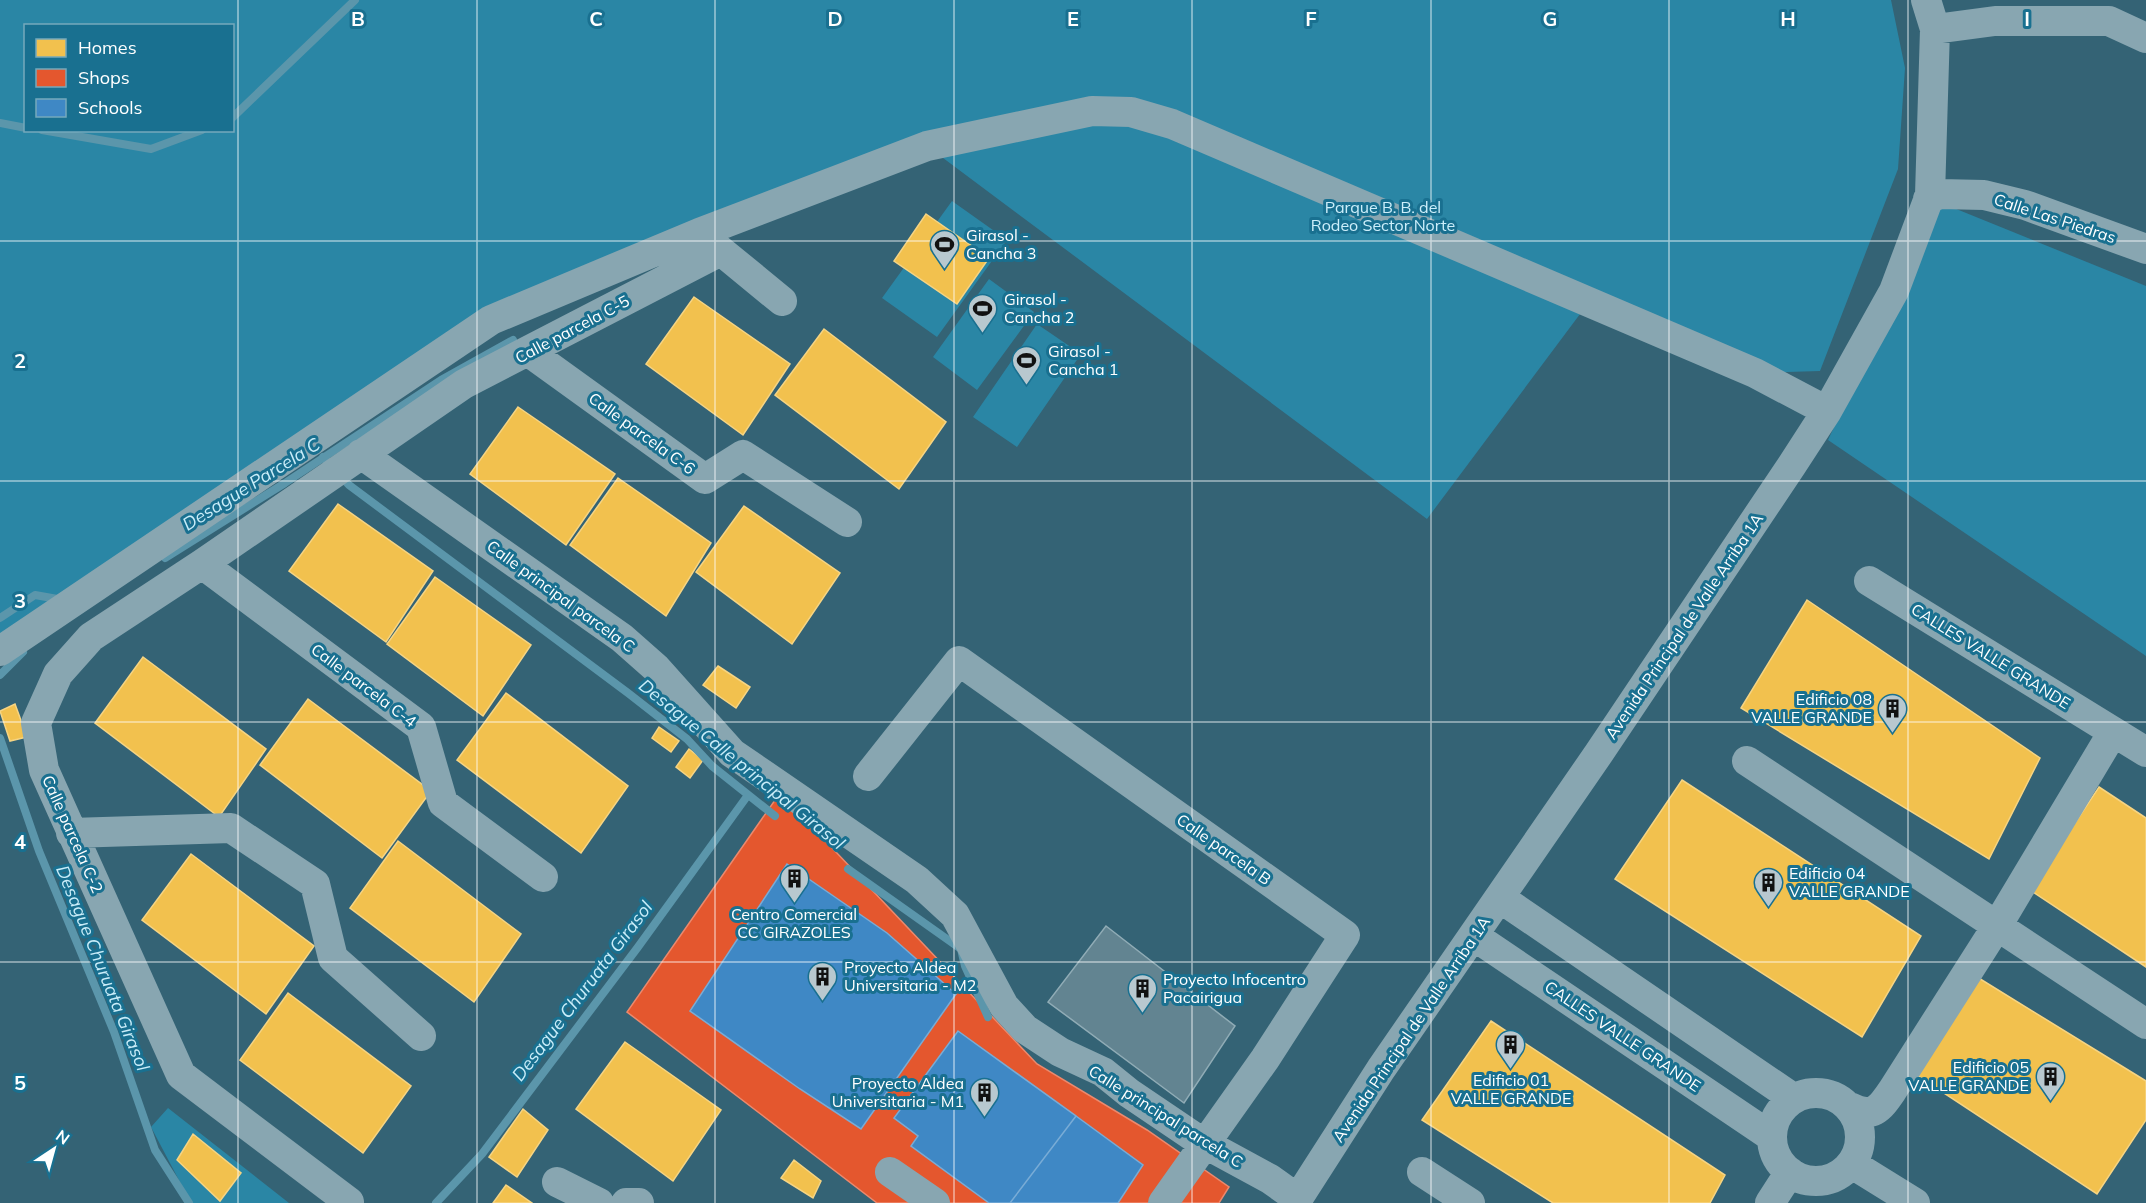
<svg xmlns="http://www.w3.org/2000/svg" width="2146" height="1203" font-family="Mulish,sans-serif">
<rect width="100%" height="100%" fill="#346375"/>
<!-- green -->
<path fill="#2a86a5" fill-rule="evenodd" d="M0 0H1891L1905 68 1898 169 1820 371 1755 373 1589 302 1427 519 927 146 479 340 0 651ZM26 26H232V130H26Z
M952 201 1007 240 937 337 882 298Z
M1939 202 2146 286V656L1828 440Z
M989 279 1034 312 977 390 933 357Z
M1037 324 1081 354 1017 447 973 417Z
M168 1108 289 1203H191L151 1127Z"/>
<!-- homes -->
<path fill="#f2c14e" stroke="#f6d483" stroke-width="1.5" d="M926 214 989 258 957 304 894 261Z
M694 297 790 364 743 435 646 364Z
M824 329 946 422 899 489 775 395Z
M518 407 615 474 566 545 470 474Z
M618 478 711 543 666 616 570 545Z
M338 504 433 571 386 642 289 571Z
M744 506 840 573 792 644 696 572Z
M435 577 531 645 483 716 387 644Z
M1807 600 2040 758 1989 859 1741 708Z
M143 657 266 749 219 817 95 723Z
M718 666 750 687 736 708 703 685Z
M506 693 628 786 581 853 457 760Z
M308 699 431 791 382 858 260 765Z
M15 704 27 737 10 741 0 711Z
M659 727 679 741 671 752 652 738Z
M689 749 703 760 690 778 676 767Z
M1682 780 1921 936 1862 1037 1615 879Z
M2099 787 2146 818V967L2030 890Z
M398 841 521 934 474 1002 350 908Z
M191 854 314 946 266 1014 142 920Z
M1977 977 2146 1081V1120L2097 1194 1915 1074Z
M288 993 411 1086 363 1153 240 1060Z
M1491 1021 1725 1175 1710 1203H1553L1422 1120Z
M625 1042 721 1110 673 1181 576 1109Z
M523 1109 548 1130 517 1177 489 1157Z
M193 1134 241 1173 220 1201 177 1160Z
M794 1160 821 1181 813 1198 781 1178Z
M506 1185 532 1203H493Z"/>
<!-- shops -->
<path fill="#e4572e" stroke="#ec896d" stroke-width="1.5" d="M780 793 1037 1064 1147 1130 1229 1187 1219 1203H877L627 1012Z"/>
<!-- schools -->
<path fill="#3f88c5" stroke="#79acd6" stroke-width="1.5" d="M787 864 887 933 956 994 861 1129 800 1089 690 1011Z
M958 1031 1076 1116 1010 1203H989L911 1146 918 1136 894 1118Z
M1076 1116 1143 1165 1118 1203H1010Z"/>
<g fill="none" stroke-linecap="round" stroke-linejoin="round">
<!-- stream -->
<path stroke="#5b96ab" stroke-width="8" d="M232 118 355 0
M0 123 26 128
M42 130 151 149 202 130
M323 457 349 485 628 693 687 739 712 766 775 816
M165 558 285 483 441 380 513 340
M0 618 35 595 63 600
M0 675 23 652
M0 738 39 851 114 1032 155 1150 189 1203
M848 869 961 949 965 966 988 1017
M436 1203 482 1154 638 947 748 795"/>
</g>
<!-- building -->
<path fill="#628491" stroke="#90acb6" stroke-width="1.5" d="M1106 926 1235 1026 1184 1103 1048 1002Z"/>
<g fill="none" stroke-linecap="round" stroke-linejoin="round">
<!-- minor -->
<path stroke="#88a6b1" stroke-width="30" d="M1935 29 1995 21H2109L2146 38
M1928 199 1940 194 1984 195 2025 205 2146 249
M529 352 705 479 743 455 847 522
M361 454 622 638 656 668 732 753 917 880 955 915 1004 1006 1025 1029 1060 1052 1103 1072 1129 1093 1200 1141 1270 1179 1298 1199
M202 564 421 727 443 803 543 877
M1869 581 2146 752
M0 651 491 320 699 233 927 146 1092 111 1131 112 1172 124 1755 373 1827 411
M1747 761 2146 1024
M868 776 959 661 1345 935 1265 1059 1163 1203
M71 833 231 828 315 884 333 958 421 1036
M1500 898 1793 1098
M1474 936 1772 1137
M1772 1137a44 44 0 1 1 88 0a44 44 0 1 1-88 0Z
M1850 1107C1873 1118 1879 1110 1892 1091L1997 926 2113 732
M1852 1164 1915 1203
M890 1172 935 1203
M1422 1172 1470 1203
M557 1182 599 1203
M349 1202 181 1075 44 770 36 723 58 674 91 637 202 564 464 384 721 251 782 301
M626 1203H639
M1295 1203 1381 1069 1599 753 1792 465 1827 411 1894 291 1930 195 1935 29 1926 0
M1770 1203 1790 1172"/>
</g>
<!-- grid -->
<path fill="none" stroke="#fff" stroke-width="1.5" stroke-opacity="0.55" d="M238 0V1203M477 0V1203M715 0V1203M954 0V1203M1192 0V1203M1431 0V1203M1669 0V1203M1908 0V1203M0 241H2146M0 481H2146M0 722H2146M0 962H2146"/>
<!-- icons -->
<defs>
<symbol id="stadium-pin" viewBox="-11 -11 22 30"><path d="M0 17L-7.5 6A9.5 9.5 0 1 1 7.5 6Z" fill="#b8c8cf" stroke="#197090"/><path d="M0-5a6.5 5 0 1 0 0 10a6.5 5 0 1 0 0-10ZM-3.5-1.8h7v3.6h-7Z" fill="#111"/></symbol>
<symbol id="building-pin" viewBox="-11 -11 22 30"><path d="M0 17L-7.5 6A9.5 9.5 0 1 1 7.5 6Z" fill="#b8c8cf" stroke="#197090"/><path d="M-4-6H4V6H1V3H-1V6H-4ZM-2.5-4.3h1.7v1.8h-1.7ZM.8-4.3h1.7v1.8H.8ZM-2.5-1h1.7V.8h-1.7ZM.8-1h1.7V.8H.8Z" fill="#111"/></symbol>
</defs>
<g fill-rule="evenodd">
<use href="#stadium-pin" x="928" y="228" width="33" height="45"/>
<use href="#stadium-pin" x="966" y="292" width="33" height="45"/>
<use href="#stadium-pin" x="1010" y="344" width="33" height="45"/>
<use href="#building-pin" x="1876" y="692" width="33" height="45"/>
<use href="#building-pin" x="778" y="862" width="33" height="45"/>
<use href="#building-pin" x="1752" y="866" width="33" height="45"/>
<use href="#building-pin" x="806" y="960" width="33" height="45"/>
<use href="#building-pin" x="1126" y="972" width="33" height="45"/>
<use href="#building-pin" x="1494" y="1028" width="33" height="45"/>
<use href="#building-pin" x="2034" y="1060" width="33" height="45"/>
<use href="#building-pin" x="968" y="1076" width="33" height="45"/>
</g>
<g text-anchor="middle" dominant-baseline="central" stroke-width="6" stroke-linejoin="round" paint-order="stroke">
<!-- park labels -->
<g font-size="16" fill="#cdeffb" stroke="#197090">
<text x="1383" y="207">Parque B. B. del<tspan x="1383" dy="18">Rodeo Sector Norte</tspan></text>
</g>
<!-- street labels -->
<g font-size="16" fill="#fff" stroke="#197090">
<text transform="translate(2055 218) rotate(18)">Calle Las Piedras</text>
<text transform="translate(572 329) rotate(-28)">Calle parcela C-5</text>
<text transform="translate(642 433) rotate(36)">Calle parcela C-6</text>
<text transform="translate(561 596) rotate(36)">Calle principal parcela C</text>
<text transform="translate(1684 626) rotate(-56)">Avenida Principal de Valle Arriba 1A</text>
<text transform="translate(1991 656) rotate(32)">CALLES VALLE GRANDE</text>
<text transform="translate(364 685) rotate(37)">Calle parcela C-4</text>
<text transform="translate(73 834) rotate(66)">Calle parcela C-2</text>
<text transform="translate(1224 849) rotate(35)">Calle parcela B</text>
<text transform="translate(1411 1029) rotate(-56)">Avenida Principal de Valle Arriba 1A</text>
<text transform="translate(1623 1036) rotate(34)">CALLES VALLE GRANDE</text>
<text transform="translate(1166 1116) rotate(32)">Calle principal parcela C</text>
</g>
<!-- poi labels -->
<g font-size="16" fill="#fff" stroke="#197090" text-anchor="start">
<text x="966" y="235">Girasol -<tspan x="966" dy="18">Cancha 3</tspan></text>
<text x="1004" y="299">Girasol -<tspan x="1004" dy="18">Cancha 2</tspan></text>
<text x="1048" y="351">Girasol -<tspan x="1048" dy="18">Cancha 1</tspan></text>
<text x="1872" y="699" text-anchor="end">Edificio 08<tspan x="1872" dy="18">VALLE GRANDE</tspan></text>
<text x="1789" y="873">Edificio 04<tspan x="1789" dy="18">VALLE GRANDE</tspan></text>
<text x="794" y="914" text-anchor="middle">Centro Comercial<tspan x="794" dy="18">CC GIRAZOLES</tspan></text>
<text x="844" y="967">Proyecto Aldea<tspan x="844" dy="18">Universitaria - M2</tspan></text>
<text x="1163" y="979">Proyecto Infocentro<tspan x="1163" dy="18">Pacairigua</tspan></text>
<text x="2029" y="1067" text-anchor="end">Edificio 05<tspan x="2029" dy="18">VALLE GRANDE</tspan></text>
<text x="1511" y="1080" text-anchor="middle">Edificio 01<tspan x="1511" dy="18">VALLE GRANDE</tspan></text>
<text x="964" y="1083" text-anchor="end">Proyecto Aldea<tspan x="964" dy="18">Universitaria - M1</tspan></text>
</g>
<!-- water labels -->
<g font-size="18" font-style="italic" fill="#caedf9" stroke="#197090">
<text transform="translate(251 484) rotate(-32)">Desague Parcela C</text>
<text transform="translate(742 764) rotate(39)">Desague Calle principal Girasol</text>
<text transform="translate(103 968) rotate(68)">Desague Churuata Girasol</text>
<text transform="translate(582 991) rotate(-53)">Desague Churuata Girasol</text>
</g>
</g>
<g font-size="20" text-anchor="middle" font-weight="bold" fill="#fff" stroke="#197090" stroke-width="6" stroke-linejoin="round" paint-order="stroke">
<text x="358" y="26">B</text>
<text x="596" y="26">C</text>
<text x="835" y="26">D</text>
<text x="1073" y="26">E</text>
<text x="1311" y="26">F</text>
<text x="1550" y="26">G</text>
<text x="1788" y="26">H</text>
<text x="2027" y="26">I</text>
<text x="20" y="368">2</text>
<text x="20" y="608">3</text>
<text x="20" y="849">4</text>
<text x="20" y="1090">5</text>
</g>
<!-- legend -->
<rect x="24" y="24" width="210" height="108" fill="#197090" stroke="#75a9bc" stroke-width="1.5"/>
<rect x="36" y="39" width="30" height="18" fill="#f2c14e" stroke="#75a9bc" stroke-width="1.5"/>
<text x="78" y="54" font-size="18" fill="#ffffff">Homes</text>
<rect x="36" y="69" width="30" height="18" fill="#e4572e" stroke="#75a9bc" stroke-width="1.5"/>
<text x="78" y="84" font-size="18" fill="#ffffff">Shops</text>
<rect x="36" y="99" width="30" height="18" fill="#3f88c5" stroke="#75a9bc" stroke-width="1.5"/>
<text x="78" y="114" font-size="18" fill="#ffffff">Schools</text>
<!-- north arrow -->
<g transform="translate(54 1149) rotate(36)" stroke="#197090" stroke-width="4.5" paint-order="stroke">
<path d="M0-4.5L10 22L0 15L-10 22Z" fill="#ffffff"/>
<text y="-9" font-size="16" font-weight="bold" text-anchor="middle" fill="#ffffff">N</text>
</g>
</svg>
